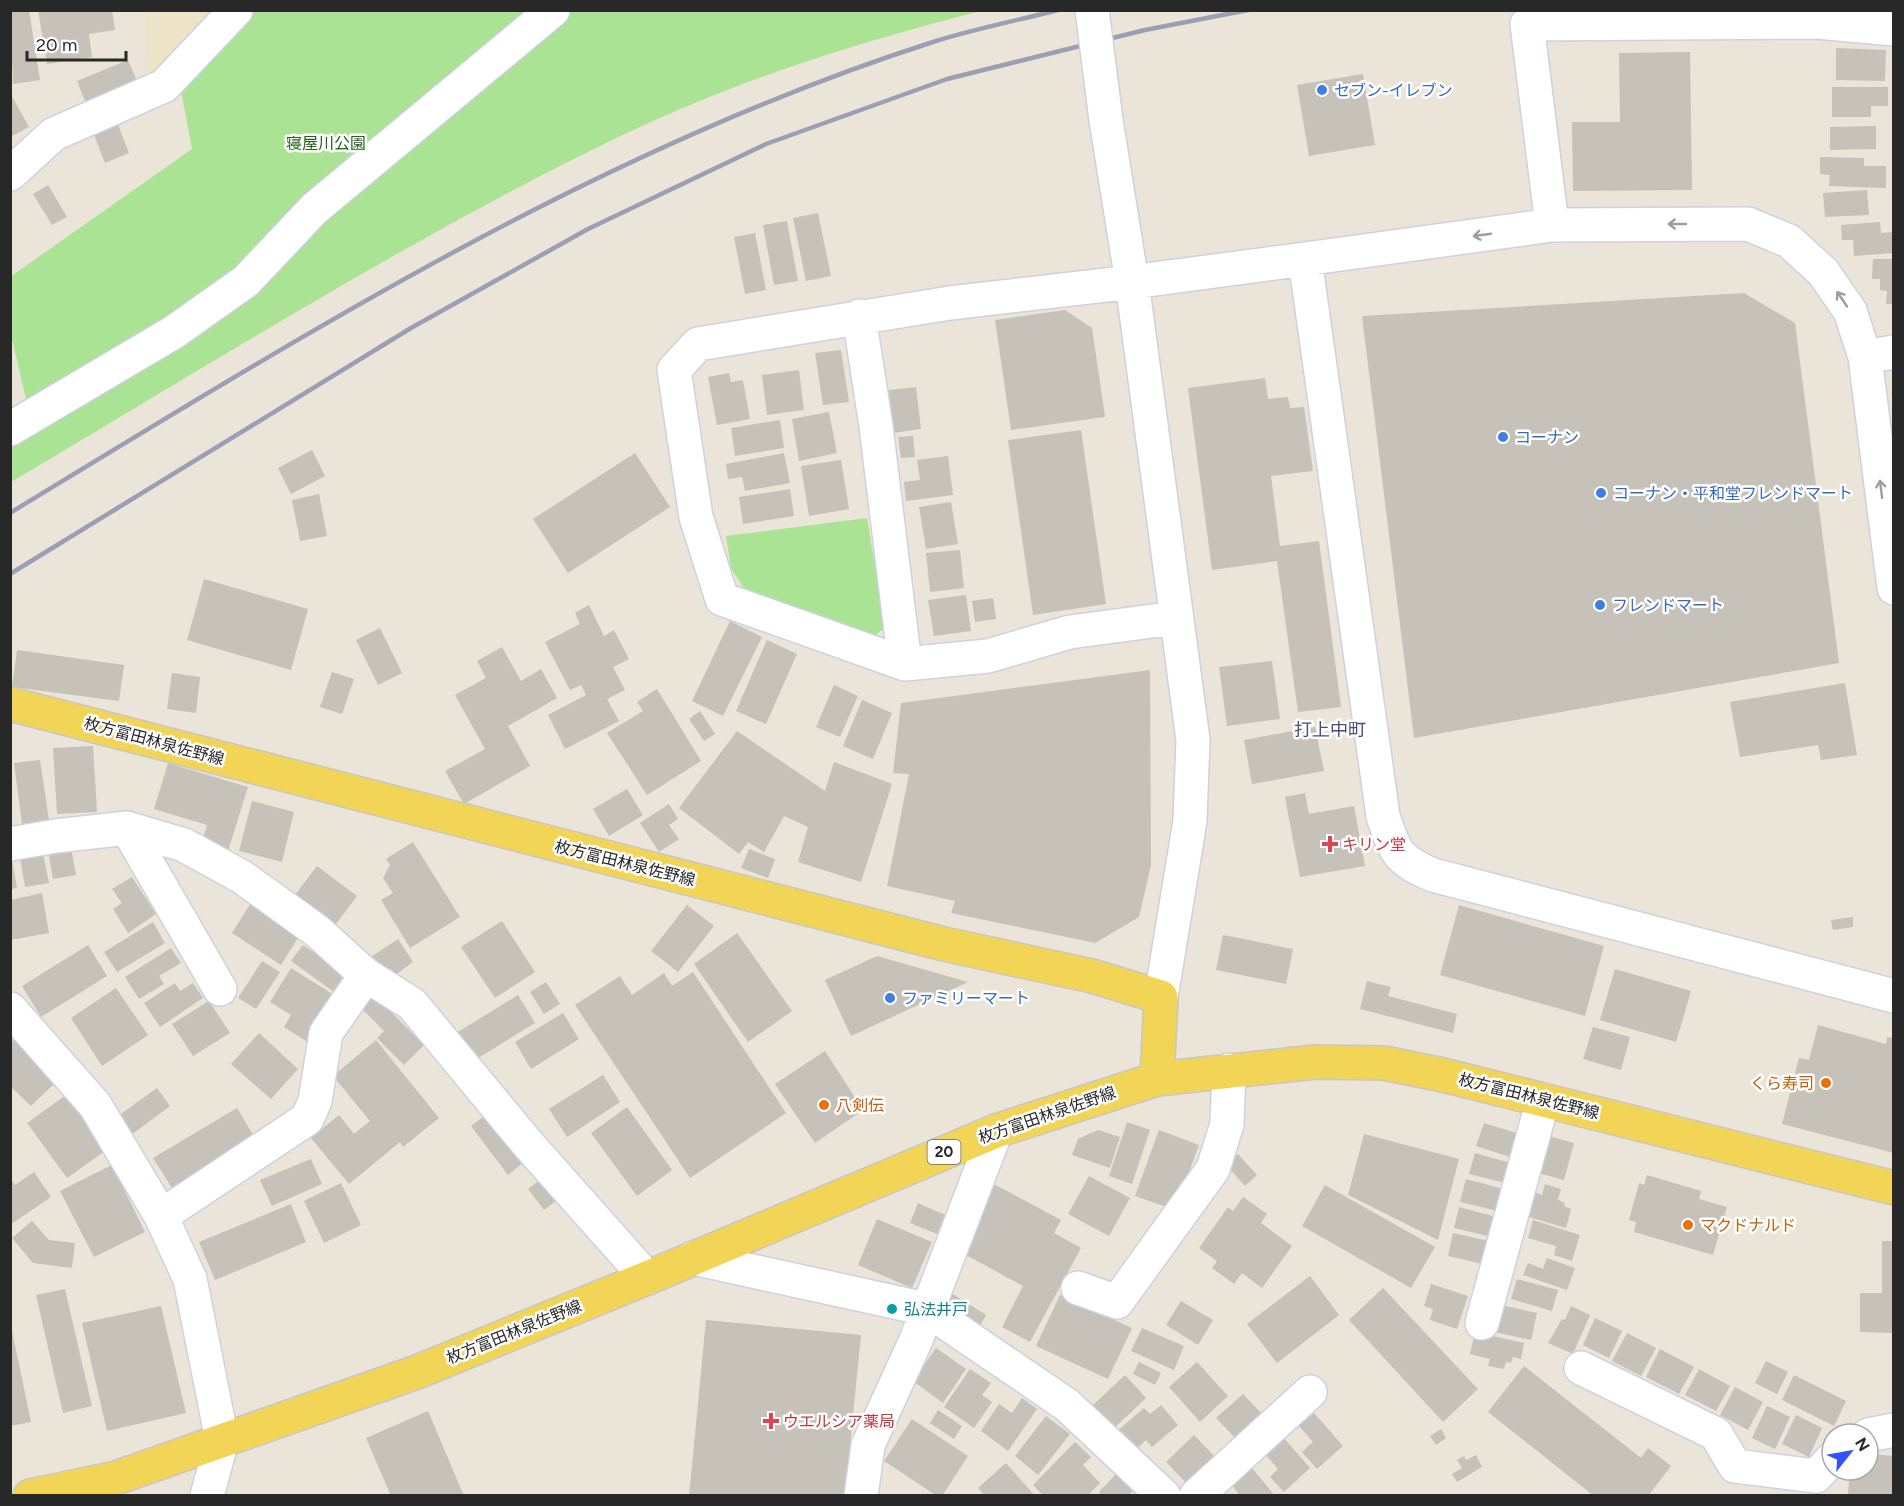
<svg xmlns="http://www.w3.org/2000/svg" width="1904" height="1506" font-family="Figtree,'Noto Sans JP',sans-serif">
<rect width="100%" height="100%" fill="#ebe4d9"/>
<!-- education -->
<path fill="#ede3c7" d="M145 10 218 11 149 80Z"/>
<!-- green -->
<path fill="#abe394" d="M251 11H981C862 41 742 79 631 131 417 233 215 362 11 482V408L26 399 11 335 10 277 192 149 179 80Z
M867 518 885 628 865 642 743 587 731 568 726 536Z"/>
<!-- building -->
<path fill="#c6c1b9" d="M10 10H29L40 80 13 84Z
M38 10H112L115 30 89 34 92 57 47 64Z
M1836 48 1886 50 1885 81 1836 80Z
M1690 52 1692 190 1573 191 1572 122H1620L1619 53Z
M128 60 139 86 87 106 77 81Z
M1363 74 1375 145 1309 156 1297 85Z
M1832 87H1888V106H1871V117H1832Z
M10 93 29 127 10 137Z
M115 117 129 153 105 163 91 127Z
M1876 126V149L1830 150V127Z
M1820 157 1864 158V166H1886V188L1829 186 1830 175 1820 174Z
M48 185 67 217 52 225 33 194Z
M1867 190 1869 215 1825 217 1823 193Z
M818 213 831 276 806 281 793 218Z
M787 221 798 281 774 285 763 225Z
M1880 222 1881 233 1894 232V253L1854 256 1853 240H1842L1841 225Z
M755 233 766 290 745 294 734 237Z
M1873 259H1894V304H1886L1887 291 1880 290V279H1872Z
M1744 293 1795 323 1839 663 1414 738 1362 316Z
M1065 310 1092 328 1105 417 1011 430 995 320Z
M841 350 849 402 823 405 815 353Z
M799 370 804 410 767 415 762 375Z
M729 373 731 382 743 380 750 419 717 425 708 377Z
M1265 378 1268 399 1288 397 1290 408 1304 407 1313 471 1271 476 1280 546 1319 541 1341 707 1298 712 1277 561 1212 570 1188 388Z
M916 387 921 429 893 433 889 390Z
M829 412 837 453 799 461 792 419Z
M780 420 784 448 735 456 731 428Z
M1081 430 1106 604 1033 615 1008 440Z
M913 436 915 457 901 458 898 437Z
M312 450 325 476 291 494 278 468Z
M635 453 670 507 568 573 533 519Z
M784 453 790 483 745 491 742 477 728 479 726 464Z
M948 456 953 495 906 501 904 482 920 480 917 460Z
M841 460 849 509 809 516 801 466Z
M790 489 794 516 743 524 739 497Z
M319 494 327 536 300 541 292 500Z
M951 502 958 544 926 549 919 507Z
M960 550 964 588 930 592 926 553Z
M204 579 308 609 291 670 187 640Z
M966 595 971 631 934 636 928 600Z
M993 598 996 619 975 622 972 601Z
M589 605 604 636 614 630 629 659 613 667 625 690 607 699 619 721 565 749 548 715 586 695 581 685 570 690 545 642 580 624 575 613Z
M730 621 762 637 723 716 692 701Z
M380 628 402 673 378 685 356 640Z
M767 640 797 654 766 724 736 711Z
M502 647 521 681 541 669 557 698 508 726 530 766 464 804 445 771 485 749 455 695 486 678 477 661Z
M17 650 124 665 119 701 12 687Z
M1272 661 1280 719 1227 726 1219 667Z
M1150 670 1151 865 1139 917 1095 943 951 913 955 901 887 886 909 774 893 773 901 703Z
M332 672 354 679 342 714 320 707Z
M172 673 200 677 196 713 167 709Z
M1845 683 1857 755 1821 760 1818 745 1740 757 1730 702Z
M834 685 858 696 840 737 816 727Z
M657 689 701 761 647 795 607 733 643 711 637 702Z
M862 700 892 713 873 759 843 746Z
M700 711 715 734 704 741 689 719Z
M1315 727 1324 771 1252 784 1244 740Z
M737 731 825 791 834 762 892 784 861 882 798 862 808 827 784 816 764 852 748 842 739 854 679 808Z
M93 746 97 812 57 814 53 748Z
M40 760 49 820 22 824 14 763Z
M168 763 248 787 228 851 202 843 207 825 154 809Z
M627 789 643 815 609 836 593 809Z
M1305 793 1309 814 1354 806 1365 866 1300 877 1285 797Z
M252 801 294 812 282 862 239 851Z
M669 804 678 819 669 825 679 839 659 852 640 823Z
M413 842 460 917 410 948 381 900 393 893 383 878 390 865 386 859Z
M71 847 76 875 53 879 48 851Z
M749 849 775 859 768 878 741 868Z
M43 854 49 883 25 887 20 858Z
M12 859 17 888 10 889V860Z
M317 866 357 896 332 929 292 899Z
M132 877 156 914 128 933 113 909 122 903 112 889Z
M42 893 49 933 10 940V900Z
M252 901 301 933 281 965 232 933Z
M687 905 714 926 678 972 651 951Z
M1459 905 1604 946 1585 1016 1440 975Z
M1853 917V927L1833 930 1831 920Z
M502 921 535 972 495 998 461 947Z
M153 922 165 943 117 972 104 952Z
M737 933 792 1011 748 1042 694 964Z
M1223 935 1293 949 1286 984 1216 970Z
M398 939 413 962 387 981 371 957Z
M88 945 107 976 41 1017 22 986Z
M303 945 346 975 334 992 291 961Z
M171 948 181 963 159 976 164 984 139 999 125 977Z
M877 956 968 982 851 1036 825 980Z
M262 961 280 972 256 1009 238 998Z
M291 968 337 997 309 1043 284 1027 291 1015 270 1002Z
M1615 969 1691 991 1676 1042 1600 1020Z
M693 972 786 1113 690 1178 575 1005 620 976 632 995 664 973 672 986Z
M1367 981 1391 987 1388 996 1457 1014 1453 1033 1360 1009Z
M546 982 560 1004 544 1014 530 992Z
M175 983 180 991 193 983 203 998 160 1027 144 1003Z
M116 988 148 1035 102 1066 71 1018Z
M374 995 424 1045 404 1065 377 1038 384 1031 361 1008Z
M518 995 535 1023 470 1063 453 1035Z
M209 1001 230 1033 193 1056 172 1024Z
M563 1013 579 1039 531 1069 515 1042Z
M1818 1025 1886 1044 1887 1037 1894 1038V1153L1782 1124 1799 1058 1809 1060Z
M1593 1027 1630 1037 1621 1070 1583 1059Z
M259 1033 298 1069 271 1099 231 1064Z
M15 1038 56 1082 31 1106 10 1086V1043Z
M376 1040 439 1118 403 1147 400 1142 349 1184 311 1138 339 1115 354 1134 370 1121 333 1076Z
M825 1051 863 1110 815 1143 775 1084Z
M603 1075 620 1102 567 1137 549 1109Z
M157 1088 170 1106 127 1138 114 1119Z
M66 1095 105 1151 67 1178 27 1123Z
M627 1107 672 1170 637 1196 591 1133Z
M237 1108 255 1138 172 1188 153 1158Z
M489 1113 525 1161 508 1175 471 1126Z
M1127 1122 1150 1130 1132 1184 1109 1176Z
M1484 1123 1523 1135 1516 1159 1476 1146Z
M1098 1130 1120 1137 1110 1168 1072 1155 1078 1139Z
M1159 1130 1199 1145 1175 1210 1135 1196Z
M1364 1134 1459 1159 1438 1240 1348 1195Z
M1548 1136 1574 1143 1564 1180 1538 1173Z
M1475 1153 1514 1164 1509 1184 1469 1174Z
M1238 1154 1257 1175 1245 1186 1226 1165Z
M311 1159 322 1184 272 1206 260 1180Z
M112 1165 145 1232 94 1257 60 1191Z
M34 1172 51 1197 10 1225V1178L15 1185Z
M1647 1175 1701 1191 1699 1199 1727 1207 1713 1255 1634 1232 1636 1222 1629 1220 1639 1183 1644 1185Z
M1089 1176 1130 1198 1109 1236 1068 1214Z
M1466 1179 1507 1190 1502 1212 1460 1202Z
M540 1180 556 1201 544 1210 528 1189Z
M341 1183 361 1225 324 1243 304 1201Z
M992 1183 1061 1220 1054 1233 1081 1248 1030 1342 1002 1327 1023 1286 964 1254 982 1219 975 1215Z
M1545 1184 1561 1189 1558 1200 1565 1203 1564 1206 1571 1209 1566 1228 1529 1217 1536 1193 1542 1195Z
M1325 1185 1435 1247 1411 1288 1302 1226Z
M1243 1197 1267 1214 1261 1223 1292 1246 1262 1288 1242 1273 1234 1284 1212 1268 1217 1261 1199 1248 1228 1207 1233 1211Z
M918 1203 945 1215 937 1234 910 1223Z
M291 1204 306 1242 215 1280 199 1242Z
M1459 1207 1500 1218 1496 1238 1454 1228Z
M877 1219 932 1242 912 1288 858 1265Z
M1533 1220 1580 1235 1572 1261 1554 1255 1556 1246 1528 1238Z
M32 1221 49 1240 75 1243 72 1268 33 1263 12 1238Z
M1453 1233 1493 1242 1487 1265 1448 1256Z
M1882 1241H1894V1333L1860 1332V1293H1882Z
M1547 1258 1575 1268 1567 1290 1523 1275 1528 1263 1543 1269Z
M1310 1276 1339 1315 1277 1363 1247 1324Z
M1517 1279 1558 1290 1552 1311 1511 1299Z
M1431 1284 1468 1296 1457 1329 1430 1320 1433 1309 1424 1306Z
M1383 1288 1478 1389 1443 1422 1349 1320Z
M65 1289 92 1406 63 1413 36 1295Z
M948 1291 986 1315 976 1333 938 1309Z
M1060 1295 1132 1328 1108 1379 1036 1346Z
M1181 1301 1213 1320 1198 1345 1166 1325Z
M161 1306 186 1413 107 1431 82 1323Z
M1505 1306 1537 1313 1531 1340 1490 1331 1495 1312 1503 1314Z
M1571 1306 1590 1315 1573 1354 1548 1343 1562 1319 1565 1320Z
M1595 1318 1622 1331 1609 1358 1583 1345Z
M706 1320 861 1335 845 1496H689Z
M10 1321 31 1422 10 1426Z
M1142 1328 1184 1346 1174 1370 1131 1351Z
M1475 1332 1524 1343 1521 1359 1513 1357 1511 1363 1506 1362 1504 1369 1488 1366 1490 1359 1470 1354Z
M1627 1333 1656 1348 1641 1376 1612 1361Z
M936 1348 966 1369 943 1403 913 1381Z
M1660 1349 1694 1367 1679 1394 1646 1377Z
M1766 1361 1788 1372 1777 1394 1755 1383Z
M1139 1362 1161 1373 1155 1385 1133 1374Z
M1197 1362 1228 1396 1200 1422 1169 1387Z
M1524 1366 1641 1458 1648 1448 1671 1466 1648 1496H1594L1488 1412Z
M970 1369 991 1383 982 1395 992 1402 974 1428 944 1407Z
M1699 1369 1730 1386 1716 1411 1685 1395Z
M1125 1375 1146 1398 1113 1429 1091 1407Z
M1794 1375 1846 1401 1834 1426 1782 1400Z
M1735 1387 1763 1402 1748 1430 1720 1415Z
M1243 1394 1264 1416 1237 1440 1216 1418Z
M1022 1398 1037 1409 1008 1451 981 1431 999 1404 1012 1413Z
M1161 1405 1178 1425 1152 1447 1146 1440 1134 1451 1117 1431 1144 1408 1150 1414Z
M1767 1406 1790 1417 1775 1449 1752 1438Z
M938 1410 962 1426 954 1439 930 1423Z
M428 1411 464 1496H391L366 1438Z
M1314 1413 1343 1446 1317 1469 1302 1452 1313 1442 1299 1426Z
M1796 1415 1822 1428 1809 1457 1782 1444Z
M1046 1416 1070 1434 1038 1475 1015 1456Z
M912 1419 968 1456 942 1496H937L884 1461Z
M1441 1429 1446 1438 1436 1445 1430 1436Z
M1194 1435 1216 1458 1188 1485 1166 1462Z
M1283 1437 1310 1468 1284 1492 1270 1477 1278 1469 1264 1453Z
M1075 1442 1091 1457 1083 1465 1100 1483 1087 1496H1044L1033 1485Z
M1868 1454 1894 1456V1496H1848L1849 1480 1853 1470H1868Z
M1476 1455 1482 1467 1457 1482 1452 1474 1462 1468 1457 1460 1464 1456 1466 1460Z
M1006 1463 1035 1496H985L978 1488Z
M1252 1468 1275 1496H1240L1232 1485Z
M1117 1473 1134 1489 1128 1496H1102L1099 1492Z"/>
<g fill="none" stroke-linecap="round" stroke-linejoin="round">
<defs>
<path id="minor" d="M1106 120 1132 282 1193 740 1190 821 1161 997
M10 174 54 134 164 86 236 10
M1552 225 1527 24 1817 22 1894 29
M1305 259 1552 225 1748 224 1789 241 1823 272 1850 311 1865 357 1894 588
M859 316 876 426 905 664 722 599 696 517 674 370 698 344 950 303 1132 282 1305 259 1383 816C1395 852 1397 860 1433 875L1894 996
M1865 357 1894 352
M10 429 174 332 246 281 314 209 553 10
M905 664 988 656 1070 632 1175 618
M127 828 220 989
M10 844 56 836 127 828 184 845 242 877 317 931 366 975 412 1004 528 1144 647 1278
M10 1009 95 1105 161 1216 190 1279 222 1440 207 1496
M161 1216 307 1119 315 1101 326 1033 366 975
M693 1258 926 1309 1067 1405 1164 1496
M1078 1288 1117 1302 1213 1169 1227 1124 1229 1070
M1482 1323 1543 1100
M1581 1368 1716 1434 1735 1466 1816 1476 1832 1459
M1868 1435 1894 1430
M861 1496 868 1445 916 1340 996 1131
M1196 1496 1310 1392"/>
<path id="major" d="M10 704 944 944 1092 976 1161 997 1157 1079
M30 1496 116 1478 417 1372 647 1278 996 1131 1157 1079 1315 1062 1384 1063 1443 1075 1894 1188"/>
</defs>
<!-- minor casing -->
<use href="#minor" stroke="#ced1e1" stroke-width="36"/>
<!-- major casing -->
<use href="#major" stroke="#c7c7c7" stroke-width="36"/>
<!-- minor -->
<use href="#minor" stroke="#fff" stroke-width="33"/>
<!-- major -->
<use href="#major" stroke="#f2d557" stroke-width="33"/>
<!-- rail -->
<path stroke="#9c9eb3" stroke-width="4.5" d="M10 513C306 333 601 148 933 42 973 29 1016 21 1058 10
M10 574 411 328 588 229 766 144 947 79 1145 30 1248 10"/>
<defs>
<path id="minor-bridge" d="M1092 10 1106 120"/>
</defs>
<!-- minor-bridge casing -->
<use href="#minor-bridge" stroke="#ced1e1" stroke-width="36" stroke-linecap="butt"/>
<!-- minor-bridge -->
<use href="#minor-bridge" stroke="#fff" stroke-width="33"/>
</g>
<!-- one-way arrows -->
<defs><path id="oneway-shaft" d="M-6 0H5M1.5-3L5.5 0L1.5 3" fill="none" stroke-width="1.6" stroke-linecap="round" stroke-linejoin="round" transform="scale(1.5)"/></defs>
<g stroke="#9e9e9e">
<use href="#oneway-shaft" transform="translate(1677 224) rotate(180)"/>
<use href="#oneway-shaft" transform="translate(1482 235) rotate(172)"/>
<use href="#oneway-shaft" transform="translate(1842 299) rotate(-124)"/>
<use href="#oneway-shaft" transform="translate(1881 489) rotate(-97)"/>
</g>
<!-- markers -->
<g fill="#3f7fe0" stroke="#fff" stroke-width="2">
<circle cx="1322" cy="90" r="6"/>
<circle cx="1503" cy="437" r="6"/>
<circle cx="1601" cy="493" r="6"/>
<circle cx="1600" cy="605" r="6"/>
<circle cx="890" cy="998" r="6"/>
</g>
<g fill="#e0444e" stroke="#fff" stroke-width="2">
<path d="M1327 835h6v6h6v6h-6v6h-6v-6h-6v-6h6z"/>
<path d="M768 1412h6v6h6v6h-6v6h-6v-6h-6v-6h6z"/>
</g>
<g fill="#e8710a" stroke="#fff" stroke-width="2">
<circle cx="1826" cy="1083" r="6"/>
<circle cx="824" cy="1105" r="6"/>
<circle cx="1688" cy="1225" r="6"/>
</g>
<circle fill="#0f9aa8" stroke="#fff" stroke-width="2" cx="892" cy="1309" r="6"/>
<g text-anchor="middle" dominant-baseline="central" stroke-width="5" stroke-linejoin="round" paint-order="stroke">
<!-- shield labels -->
<rect fill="#fff" stroke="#686868" stroke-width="1.5" x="927.5" y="1140" width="33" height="24" rx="4.5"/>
<g font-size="15" font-weight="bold" fill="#282828">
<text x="944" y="1152">20</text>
</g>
<!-- shop labels -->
<g font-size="16" fill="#366cbe" stroke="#fff" text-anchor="start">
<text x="1334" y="90">セブン-イレブン</text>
<text x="1515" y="437">コーナン</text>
<text x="1613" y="493">コーナン・平和堂フレンドマート</text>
<text x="1612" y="605">フレンドマート</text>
<text x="902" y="998">ファミリーマート</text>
</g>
<!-- park labels -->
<g font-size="16" fill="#246418" stroke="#fff">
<text x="326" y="143">寝屋川公園</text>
</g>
<!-- street labels -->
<g font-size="16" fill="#282828" stroke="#fff">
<text transform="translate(154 741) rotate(15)">枚方富田林泉佐野線</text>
<text transform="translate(625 863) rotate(14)">枚方富田林泉佐野線</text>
<text transform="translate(1529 1096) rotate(14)">枚方富田林泉佐野線</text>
<text transform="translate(1047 1115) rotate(-19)">枚方富田林泉佐野線</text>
<text transform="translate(514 1332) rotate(-22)">枚方富田林泉佐野線</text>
</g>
<!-- health labels -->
<g font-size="16" fill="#be3a42" stroke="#fff" text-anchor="start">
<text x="1342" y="844">キリン堂</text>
<text x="783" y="1421">ウエルシア薬局</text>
</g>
<!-- food labels -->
<g font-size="16" fill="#c56008" stroke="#fff" text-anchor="start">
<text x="1814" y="1083" text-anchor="end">くら寿司</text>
<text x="836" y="1105">八剣伝</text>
<text x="1700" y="1225">マクドナルド</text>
</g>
<!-- culture labels -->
<g font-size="16" fill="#0d838f" stroke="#fff" text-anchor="start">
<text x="904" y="1309">弘法井戸</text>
</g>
<!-- neighbourhood labels -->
<g font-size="18" fill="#484e78" stroke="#fff">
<text x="1330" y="730">打上中町</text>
</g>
</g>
<!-- border -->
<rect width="1904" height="1506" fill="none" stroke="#282828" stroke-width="24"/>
<!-- north arrow -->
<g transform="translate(1850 1452) rotate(59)"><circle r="28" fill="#ffffff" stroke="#a9a9a9" stroke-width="1.5"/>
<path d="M0-4.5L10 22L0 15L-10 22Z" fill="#3550fc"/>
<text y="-9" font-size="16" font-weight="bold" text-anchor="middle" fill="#282828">N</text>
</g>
<!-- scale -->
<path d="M27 51v9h99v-9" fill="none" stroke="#282828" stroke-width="3"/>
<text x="36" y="51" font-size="18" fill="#282828" stroke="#ffffff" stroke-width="4.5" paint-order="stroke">20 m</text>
</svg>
